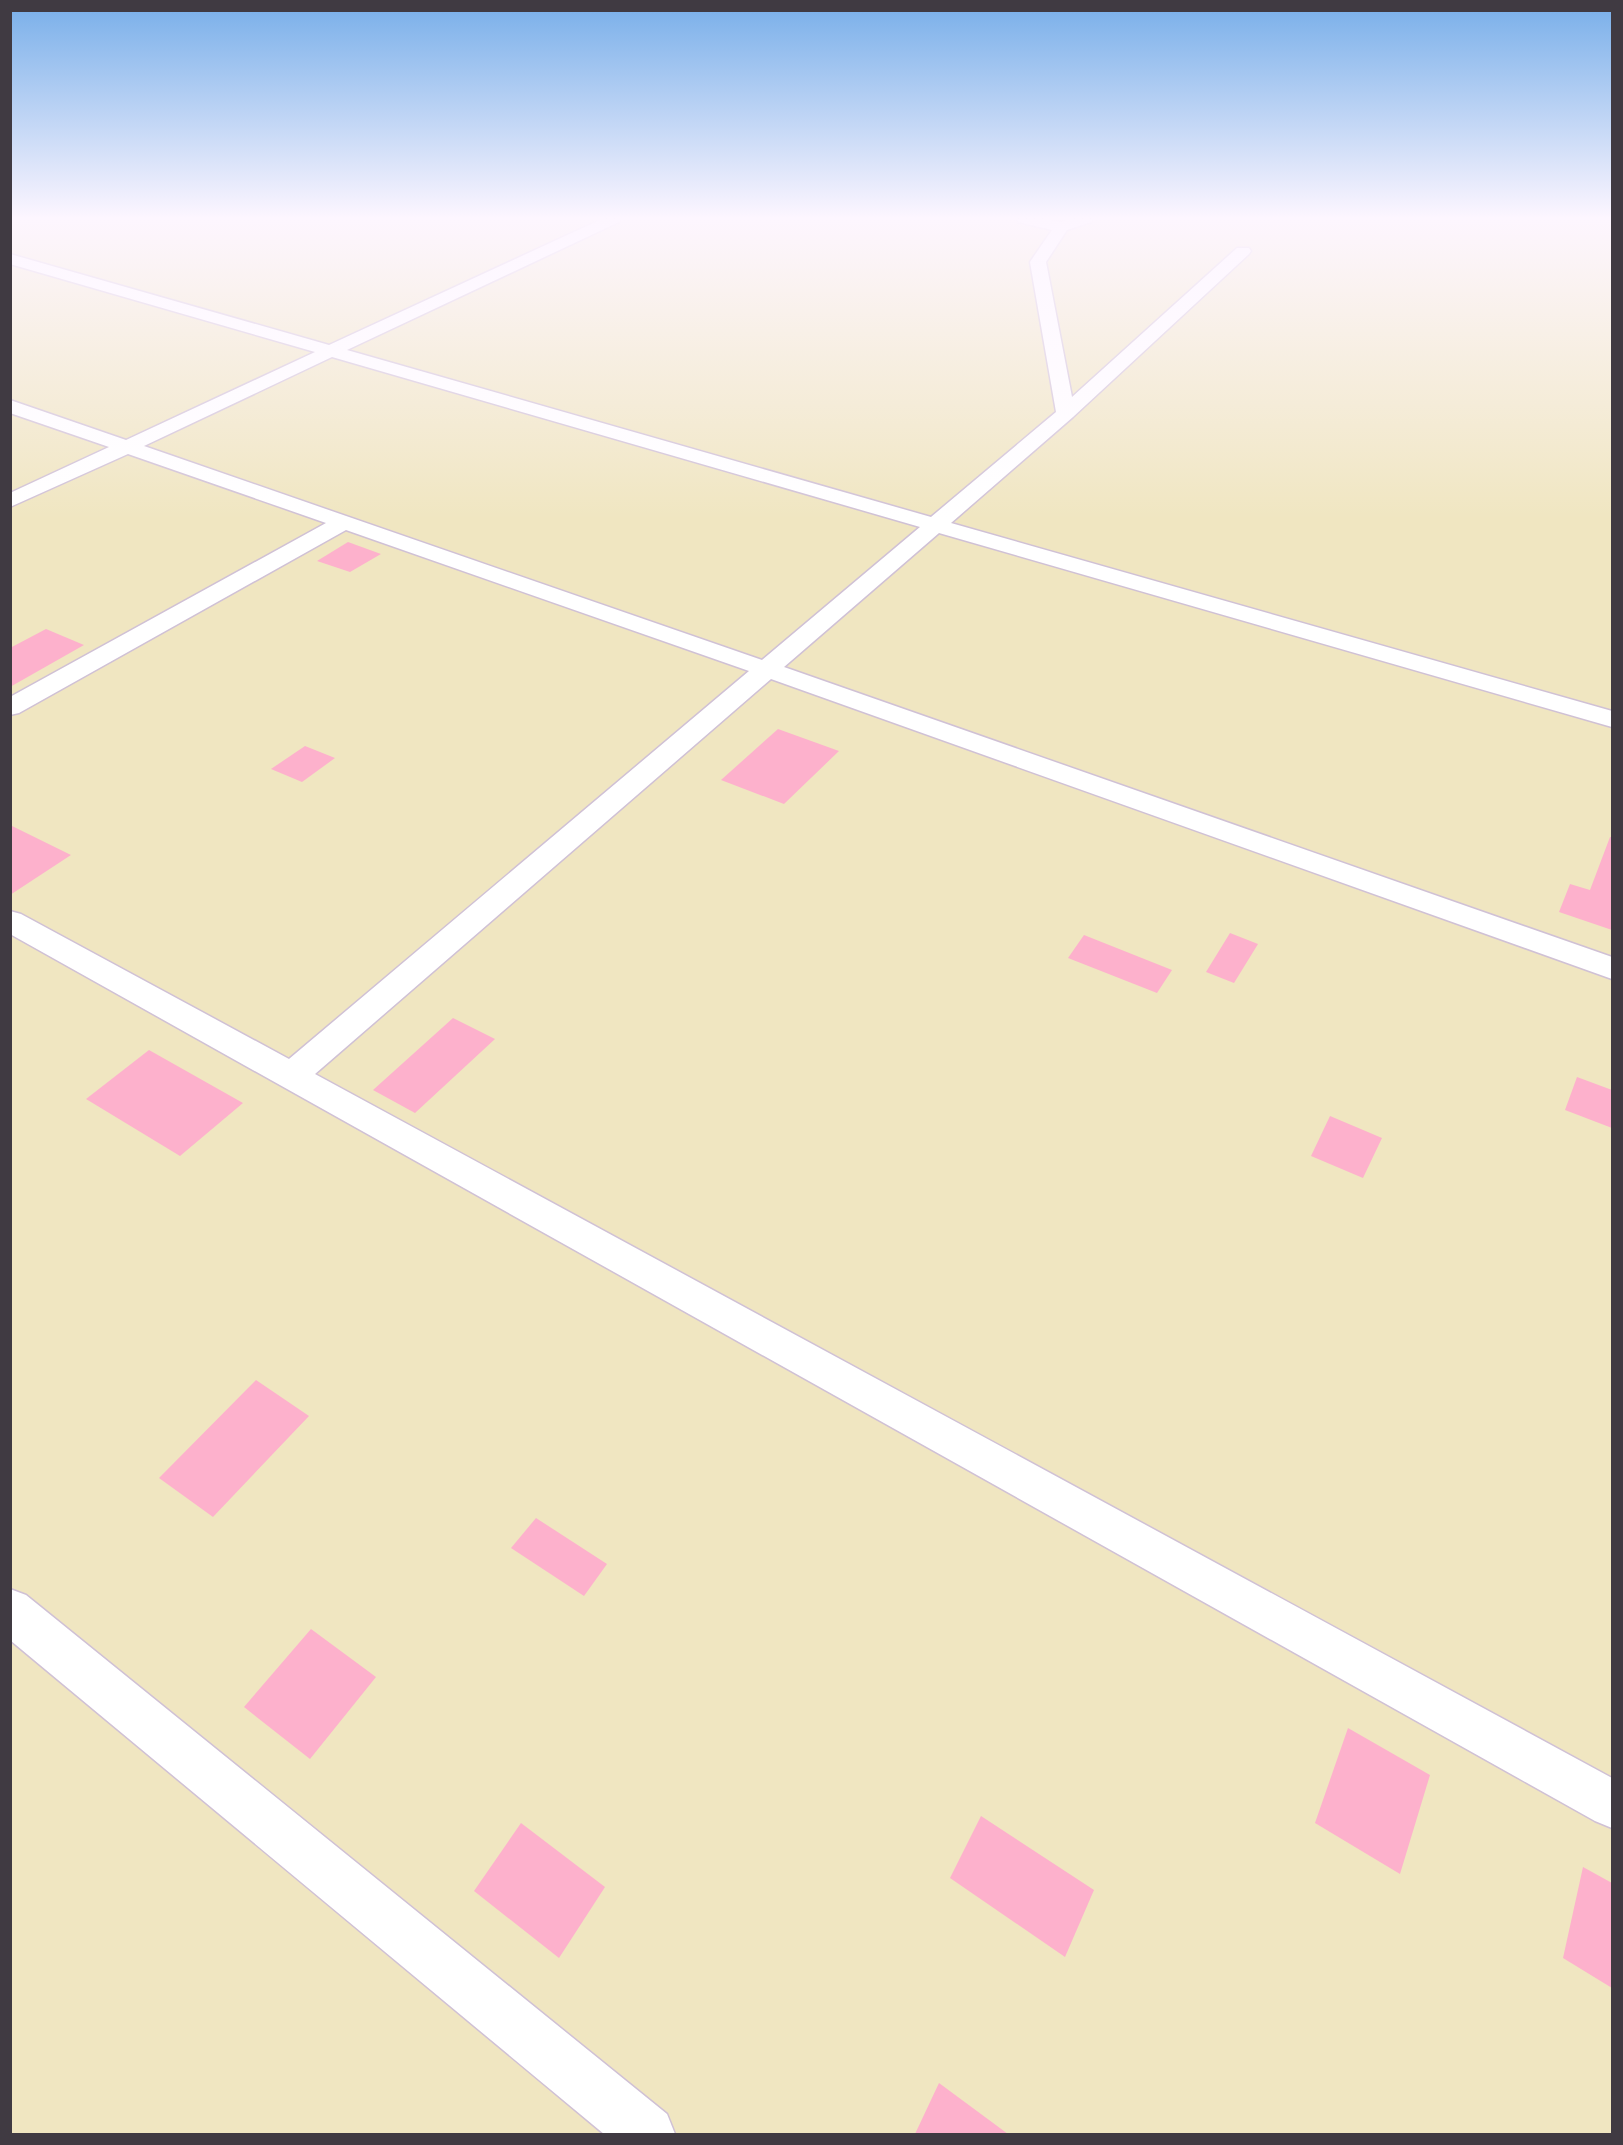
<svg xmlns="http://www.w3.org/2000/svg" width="1623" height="2145" font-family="'Space Grotesk',sans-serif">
<rect width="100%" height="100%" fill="#faeaff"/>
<!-- sand -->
<path fill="#f0e6c1" d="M11 219H1612V2134H11Z"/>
<!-- building -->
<path fill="#fdb1cc" d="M348 542 381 554 350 572 317 561Z
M46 629 84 645 10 687V648Z
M778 729 839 751 784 804 721 780Z
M305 746 335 758 302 782 271 769Z
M10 825 71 855 10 895Z
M1610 837H1612V930L1559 912 1570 884 1590 890Z
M1230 933 1258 944 1234 983 1206 972Z
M1084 935 1172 970 1157 993 1068 958Z
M453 1018 495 1039 415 1113 373 1090Z
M149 1050 243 1103 180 1156 86 1099Z
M1577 1077 1612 1090V1128L1565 1110Z
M1330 1116 1382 1138 1363 1178 1311 1156Z
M256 1380 309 1416 213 1517 159 1478Z
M536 1518 607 1564 584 1596 511 1548Z
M311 1629 376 1677 310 1759 244 1707Z
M1348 1728 1430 1775 1400 1874 1315 1823Z
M981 1816 1094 1890 1065 1957 950 1878Z
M521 1823 605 1887 559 1958 474 1891Z
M1583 1867 1612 1883V1988L1563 1958Z
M939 2083 1008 2134H915Z"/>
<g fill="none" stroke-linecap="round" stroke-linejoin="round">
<defs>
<path id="minor" d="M602 219H621L619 222 347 350 931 517 1056 412 1030 262 1052 230 1018 222 1016 219H1043L1060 222 1071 219H1093L1091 222 1067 230 1046 262 1072 397 1237 248H1249L1251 251 1249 254 1073 417 951 523 1612 711V727L939 533 784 667 1612 957V979L771 679 315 1074 1612 1778V1828L1595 1821 10 934V911L21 914 289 1059 749 671 346 530 19 713 10 715V697L326 523 128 454 10 507V493L109 447 10 413V400L126 440 315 352 10 264V254L329 345ZM332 357 920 527 762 660 144 446Z
M10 1589 26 1595 667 2114 675 2134H604L10 1640Z"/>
</defs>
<!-- minor casing -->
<use href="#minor" stroke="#d0c1d5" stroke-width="3"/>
<!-- minor -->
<use href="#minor" fill="#fff" fill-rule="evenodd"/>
</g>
<!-- sky -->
<linearGradient id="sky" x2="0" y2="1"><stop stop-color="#77aee9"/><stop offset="0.42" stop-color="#fdf6ff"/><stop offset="1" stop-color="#fdf6ff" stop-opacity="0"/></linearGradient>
<rect width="1623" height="519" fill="url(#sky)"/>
<!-- border -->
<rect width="1623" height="2145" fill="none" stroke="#403a42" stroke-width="24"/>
</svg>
